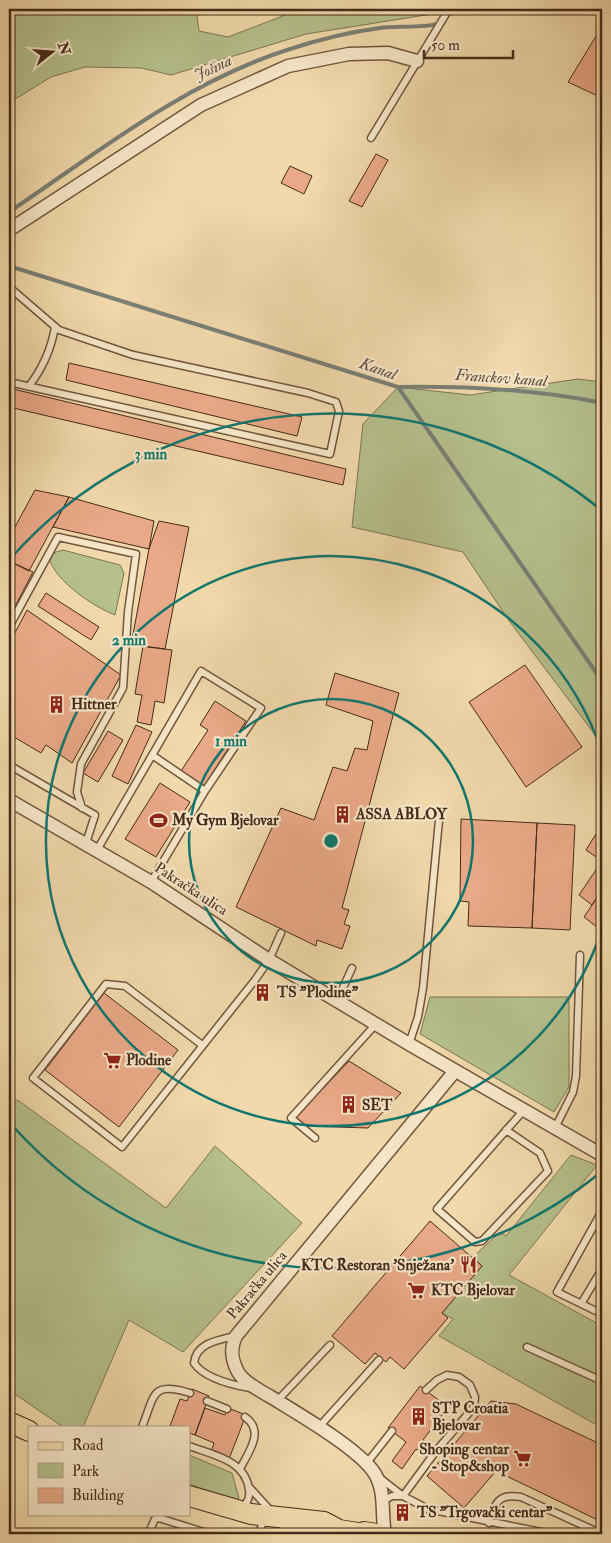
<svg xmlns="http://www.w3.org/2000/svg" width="611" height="1543" font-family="'IM FELL Double Pica',serif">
<rect width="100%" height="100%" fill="#f1d9ab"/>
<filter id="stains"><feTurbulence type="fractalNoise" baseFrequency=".004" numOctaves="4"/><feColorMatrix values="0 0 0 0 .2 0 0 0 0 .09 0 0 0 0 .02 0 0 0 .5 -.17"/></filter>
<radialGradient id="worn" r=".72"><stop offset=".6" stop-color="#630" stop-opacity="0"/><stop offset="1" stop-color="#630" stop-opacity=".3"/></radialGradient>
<!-- green -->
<path fill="#b5c08d" stroke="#7d7553" d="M9 9H196L199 31 228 37 301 9H431L432 14 306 34 171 75 141 68 85 67 51 77 9 103Z
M578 379 602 382V744L510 622 463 552 352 527 363 424 398 387 470 395Z
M63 550 120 565 124 573 115 615C94 607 55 581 49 558L56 552Z
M430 997H569V1087L554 1112 420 1034Z
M9 1098 19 1101 166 1208 215 1146 302 1223 183 1352 129 1320 83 1427H63L9 1390Z
M571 1155 597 1165 509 1275 602 1326V1428L439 1336 453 1319 442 1313 482 1266 473 1257 500 1232 506 1236Z
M189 1455 232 1473 239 1498 236 1500 189 1484Z"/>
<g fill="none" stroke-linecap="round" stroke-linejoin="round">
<!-- stream -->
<path stroke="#7a7f75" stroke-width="4" d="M9 212C97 153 184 83 287 50 317 40 349 32 380 28 394 26 430 28 440 23
M9 266 398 387 602 681
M398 387C466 386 535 389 602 403"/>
</g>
<!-- building -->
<path fill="#eaa988" stroke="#452a19" d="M601 28 602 29V98L568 82Z
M376 154 388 160 362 207 349 201Z
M290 166 312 176 304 194 281 183Z
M69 363 302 417 297 436 66 380Z
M9 388 346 469 343 485 9 407Z
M35 490 69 497 29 571 9 561V538Z
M69 497 154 521 149 549 53 527Z
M159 521 189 527 165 649 131 645 149 549Z
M9 561 33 572 9 618Z
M46 593 99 627 91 640 38 606Z
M27 610 121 675 72 763 46 745 41 753 9 734V644Z
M143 646 172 650 164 703 155 701 151 725 137 722 142 695 135 694Z
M525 665 582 747 526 787 469 702Z
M335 673 399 693 342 908 349 910 344 924 350 926 342 949 317 940 316 946 236 907 281 808 314 820 333 767 347 771 355 748 367 750 373 721 326 705Z
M215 701 246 721 204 786 181 771 208 730 200 725Z
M136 725 152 732 128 784 112 776Z
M108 731 123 740 98 782 83 773Z
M160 783 190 802 156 857 125 839Z
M461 819 537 823 532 928 468 926 469 902 460 901Z
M537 823 575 825 570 930 532 928Z
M596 834 602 838V861L586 850Z
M598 867 602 870V890L592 905 579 895Z
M602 890V931L584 917Z
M261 987 268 992 264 997 258 992Z
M104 993 178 1050 119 1127 45 1070Z
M349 1061 401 1093 368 1128 305 1126 295 1118Z
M430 1221 482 1266 442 1313 448 1318 404 1369 390 1357 386 1362 375 1353 365 1364 332 1336Z
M420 1386 448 1407 423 1440 432 1447 425 1456 416 1449 402 1469 392 1461 406 1442 388 1428Z
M192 1389 209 1396 195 1435 189 1433V1427L170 1426 180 1399 187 1401Z
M491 1401 516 1404 602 1445V1522L496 1471 464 1508 427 1476Z
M205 1408 225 1415 228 1408 246 1415 229 1459 211 1452 214 1443 195 1435Z
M398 1508 408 1510 407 1516 397 1514Z"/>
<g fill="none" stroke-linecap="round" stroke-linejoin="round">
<defs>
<path id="lane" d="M371 138 449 9
M9 287 59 330 133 355 308 393 336 402 339 411 330 454 9 382
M29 386C43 368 51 350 55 327
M9 492V495
M9 627 58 537 136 554 128 612 123 688 81 764 77 792 82 808
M152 755 205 791
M9 765 95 815 86 843
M97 850 201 671 261 708 205 791 151 882
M337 1001 352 968
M409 1044 418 1017 423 988 439 820
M202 1045 125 986 106 984 33 1078 122 1147 255 980 269 960 281 933
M555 1128 573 1092 576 1076 580 955
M506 1130 540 1153 548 1171 482 1241 475 1242 437 1209 524 1110
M315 1138 291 1118 376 1024
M602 1211 557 1292 602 1314
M581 1304 602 1269
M235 1336C218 1340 196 1343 194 1363 204 1378 233 1385 250 1388
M527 1347 602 1381
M207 1401 227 1409
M277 1401 330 1345
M142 1427C155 1395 151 1381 190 1393
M318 1428 379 1360
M189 1446C213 1455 246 1460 249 1490 250 1498 248 1503 241 1507
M366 1464 392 1431
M240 1469C249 1451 265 1431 245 1417
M380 1478 403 1496 428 1509 551 1534
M250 1488 270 1510
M383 1501 392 1496H403L436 1451 474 1407 475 1397 470 1385 459 1377 447 1375 437 1380 426 1390
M489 1523C495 1503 498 1493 521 1497L602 1534
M148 1534 155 1519 159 1518 210 1534
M259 1534 264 1518
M276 1534 292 1524"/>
<path id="street" d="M9 230 201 105 288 66 349 54 388 53 417 61
M9 800 151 882 269 960 409 1044 602 1155
M385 1534C381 1515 386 1492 375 1474 361 1450 297 1413 271 1397 261 1391 244 1383 238 1372 231 1359 230 1348 236 1336L455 1071"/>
<path id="primary" d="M9 1422 29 1431
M189 1496 251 1514 324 1522 339 1530 358 1533
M357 1534 364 1532 377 1534"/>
</defs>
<!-- lane casing -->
<use href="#lane" stroke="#70563e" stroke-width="9"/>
<!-- street casing -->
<use href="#street" stroke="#70563e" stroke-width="15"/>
<!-- primary casing -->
<use href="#primary" stroke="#452a19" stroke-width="22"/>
<!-- lane -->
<use href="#lane" stroke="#f6e6c8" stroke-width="6"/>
<!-- street -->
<use href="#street" stroke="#f6e6c8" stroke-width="12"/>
<!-- primary -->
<use href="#primary" stroke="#f1d9ab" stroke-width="20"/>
</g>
<!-- distance rings -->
<g fill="none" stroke="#0f766e" stroke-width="2.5">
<circle cx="331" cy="841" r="142"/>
<path d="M602 929A285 285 0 1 1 602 753"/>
<path d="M600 1173A427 427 0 0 1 11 1124M11 558A427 427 0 0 1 600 509"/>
</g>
<!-- icons -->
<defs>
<symbol id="building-bare" viewBox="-9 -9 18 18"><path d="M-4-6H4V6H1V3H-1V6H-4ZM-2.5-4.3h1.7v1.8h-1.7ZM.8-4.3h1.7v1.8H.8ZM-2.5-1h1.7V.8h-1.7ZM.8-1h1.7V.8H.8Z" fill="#8f2418" stroke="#f6e6c8" stroke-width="2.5" paint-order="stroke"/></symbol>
<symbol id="stadium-bare" viewBox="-9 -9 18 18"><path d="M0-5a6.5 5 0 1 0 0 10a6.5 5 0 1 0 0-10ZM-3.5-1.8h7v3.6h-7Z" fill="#8f2418" stroke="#f6e6c8" stroke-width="2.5" paint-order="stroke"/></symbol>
<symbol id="supermarket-bare" viewBox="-9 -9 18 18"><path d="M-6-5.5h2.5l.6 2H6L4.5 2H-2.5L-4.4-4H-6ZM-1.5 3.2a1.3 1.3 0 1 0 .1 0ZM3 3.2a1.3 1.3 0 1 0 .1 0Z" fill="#8f2418" stroke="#f6e6c8" stroke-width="2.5" paint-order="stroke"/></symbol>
<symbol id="restaurant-bare" viewBox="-9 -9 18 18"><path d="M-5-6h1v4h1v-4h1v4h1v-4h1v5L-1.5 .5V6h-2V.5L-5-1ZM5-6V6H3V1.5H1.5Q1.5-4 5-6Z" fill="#8f2418" stroke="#f6e6c8" stroke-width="2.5" paint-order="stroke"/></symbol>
</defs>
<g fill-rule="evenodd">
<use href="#building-bare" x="44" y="692" width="25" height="25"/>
<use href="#building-bare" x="330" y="802" width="25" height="25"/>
<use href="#stadium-bare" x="146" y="808" width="25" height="25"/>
<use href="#building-bare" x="250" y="980" width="25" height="25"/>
<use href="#supermarket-bare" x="100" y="1048" width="25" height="25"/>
<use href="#building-bare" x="336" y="1092" width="25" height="25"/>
<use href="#restaurant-bare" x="456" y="1252" width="25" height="25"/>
<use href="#supermarket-bare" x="404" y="1278" width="25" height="25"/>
<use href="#building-bare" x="406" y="1404" width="25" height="25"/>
<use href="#supermarket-bare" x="510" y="1446" width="25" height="25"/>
<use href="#building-bare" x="390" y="1500" width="25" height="25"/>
</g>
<g text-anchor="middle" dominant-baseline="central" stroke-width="4.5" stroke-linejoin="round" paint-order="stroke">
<!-- poi labels -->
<g font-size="15" font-weight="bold" fill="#452a19" stroke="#f6e6c8" text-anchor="start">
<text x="71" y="704">Hittner</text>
<text x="356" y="814">ASSA ABLOY</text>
<text x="172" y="820">My Gym Bjelovar</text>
<text x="277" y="992">TS "Plodine"</text>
<text x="126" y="1060">Plodine</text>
<text x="362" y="1105">SET</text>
<text x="454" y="1265" text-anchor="end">KTC Restoran 'Snježana'</text>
<text x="431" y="1290">KTC Bjelovar</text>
<text x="432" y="1408">STP Croatia<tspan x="432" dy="17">Bjelovar</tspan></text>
<text x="509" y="1449" text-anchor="end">Shoping centar<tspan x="509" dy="17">- Stop&amp;shop</tspan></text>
<text x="417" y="1512">TS "Trgovački centar"</text>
</g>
<!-- street labels -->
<g font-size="15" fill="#452a19" stroke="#f6e6c8">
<text transform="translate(191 889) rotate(33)">Pakračka ulica</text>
<text transform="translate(257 1285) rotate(-50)">Pakračka ulica</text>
</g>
<!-- water labels -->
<g font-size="16" font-style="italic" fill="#5b4e40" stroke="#f6e6c8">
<text transform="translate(213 68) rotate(-25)">Jošina</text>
<text transform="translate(378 369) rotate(19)">Kanal</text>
<text transform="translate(501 378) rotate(4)">Franckov kanal</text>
</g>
</g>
<circle cx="331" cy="841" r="8" fill="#0f766e" stroke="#f6e6c8" stroke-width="2.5"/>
<g font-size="15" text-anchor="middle" font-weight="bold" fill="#0f766e" stroke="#f6e6c8" stroke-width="4.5" stroke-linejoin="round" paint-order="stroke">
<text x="151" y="459">3 min</text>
<text x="129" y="645">2 min</text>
<text x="231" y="746">1 min</text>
</g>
<!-- margin -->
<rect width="611" height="1543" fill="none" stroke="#f1d9ab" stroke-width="30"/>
<rect x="10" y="10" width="591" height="1523" fill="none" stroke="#452a19" stroke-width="2.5"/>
<rect x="15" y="15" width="581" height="1513" fill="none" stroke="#452a19"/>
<!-- legend -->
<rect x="28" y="1426" width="162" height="90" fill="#f6e6c8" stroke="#af9b82"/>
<rect x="38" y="1442" width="25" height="8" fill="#f1d9ab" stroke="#af9b82"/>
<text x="72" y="1450" font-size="15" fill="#452a19">Road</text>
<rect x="38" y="1463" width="25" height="15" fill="#b5c08d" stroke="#af9b82"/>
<text x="72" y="1476" font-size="15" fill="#452a19">Park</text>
<rect x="38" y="1488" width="25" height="15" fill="#eaa988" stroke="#af9b82"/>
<text x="72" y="1500" font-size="15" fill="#452a19">Building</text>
<!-- north arrow -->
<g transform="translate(52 52) rotate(73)" stroke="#f6e6c8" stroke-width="4" paint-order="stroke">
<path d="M0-4L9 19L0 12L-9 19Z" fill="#452a19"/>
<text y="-8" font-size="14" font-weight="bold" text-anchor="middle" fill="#452a19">N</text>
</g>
<!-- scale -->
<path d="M424 50v8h89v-8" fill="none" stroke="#452a19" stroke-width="2.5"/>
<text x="431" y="50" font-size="15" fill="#452a19" stroke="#f6e6c8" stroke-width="4" paint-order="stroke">50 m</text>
<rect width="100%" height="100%" filter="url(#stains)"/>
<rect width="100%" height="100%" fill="url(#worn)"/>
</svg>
